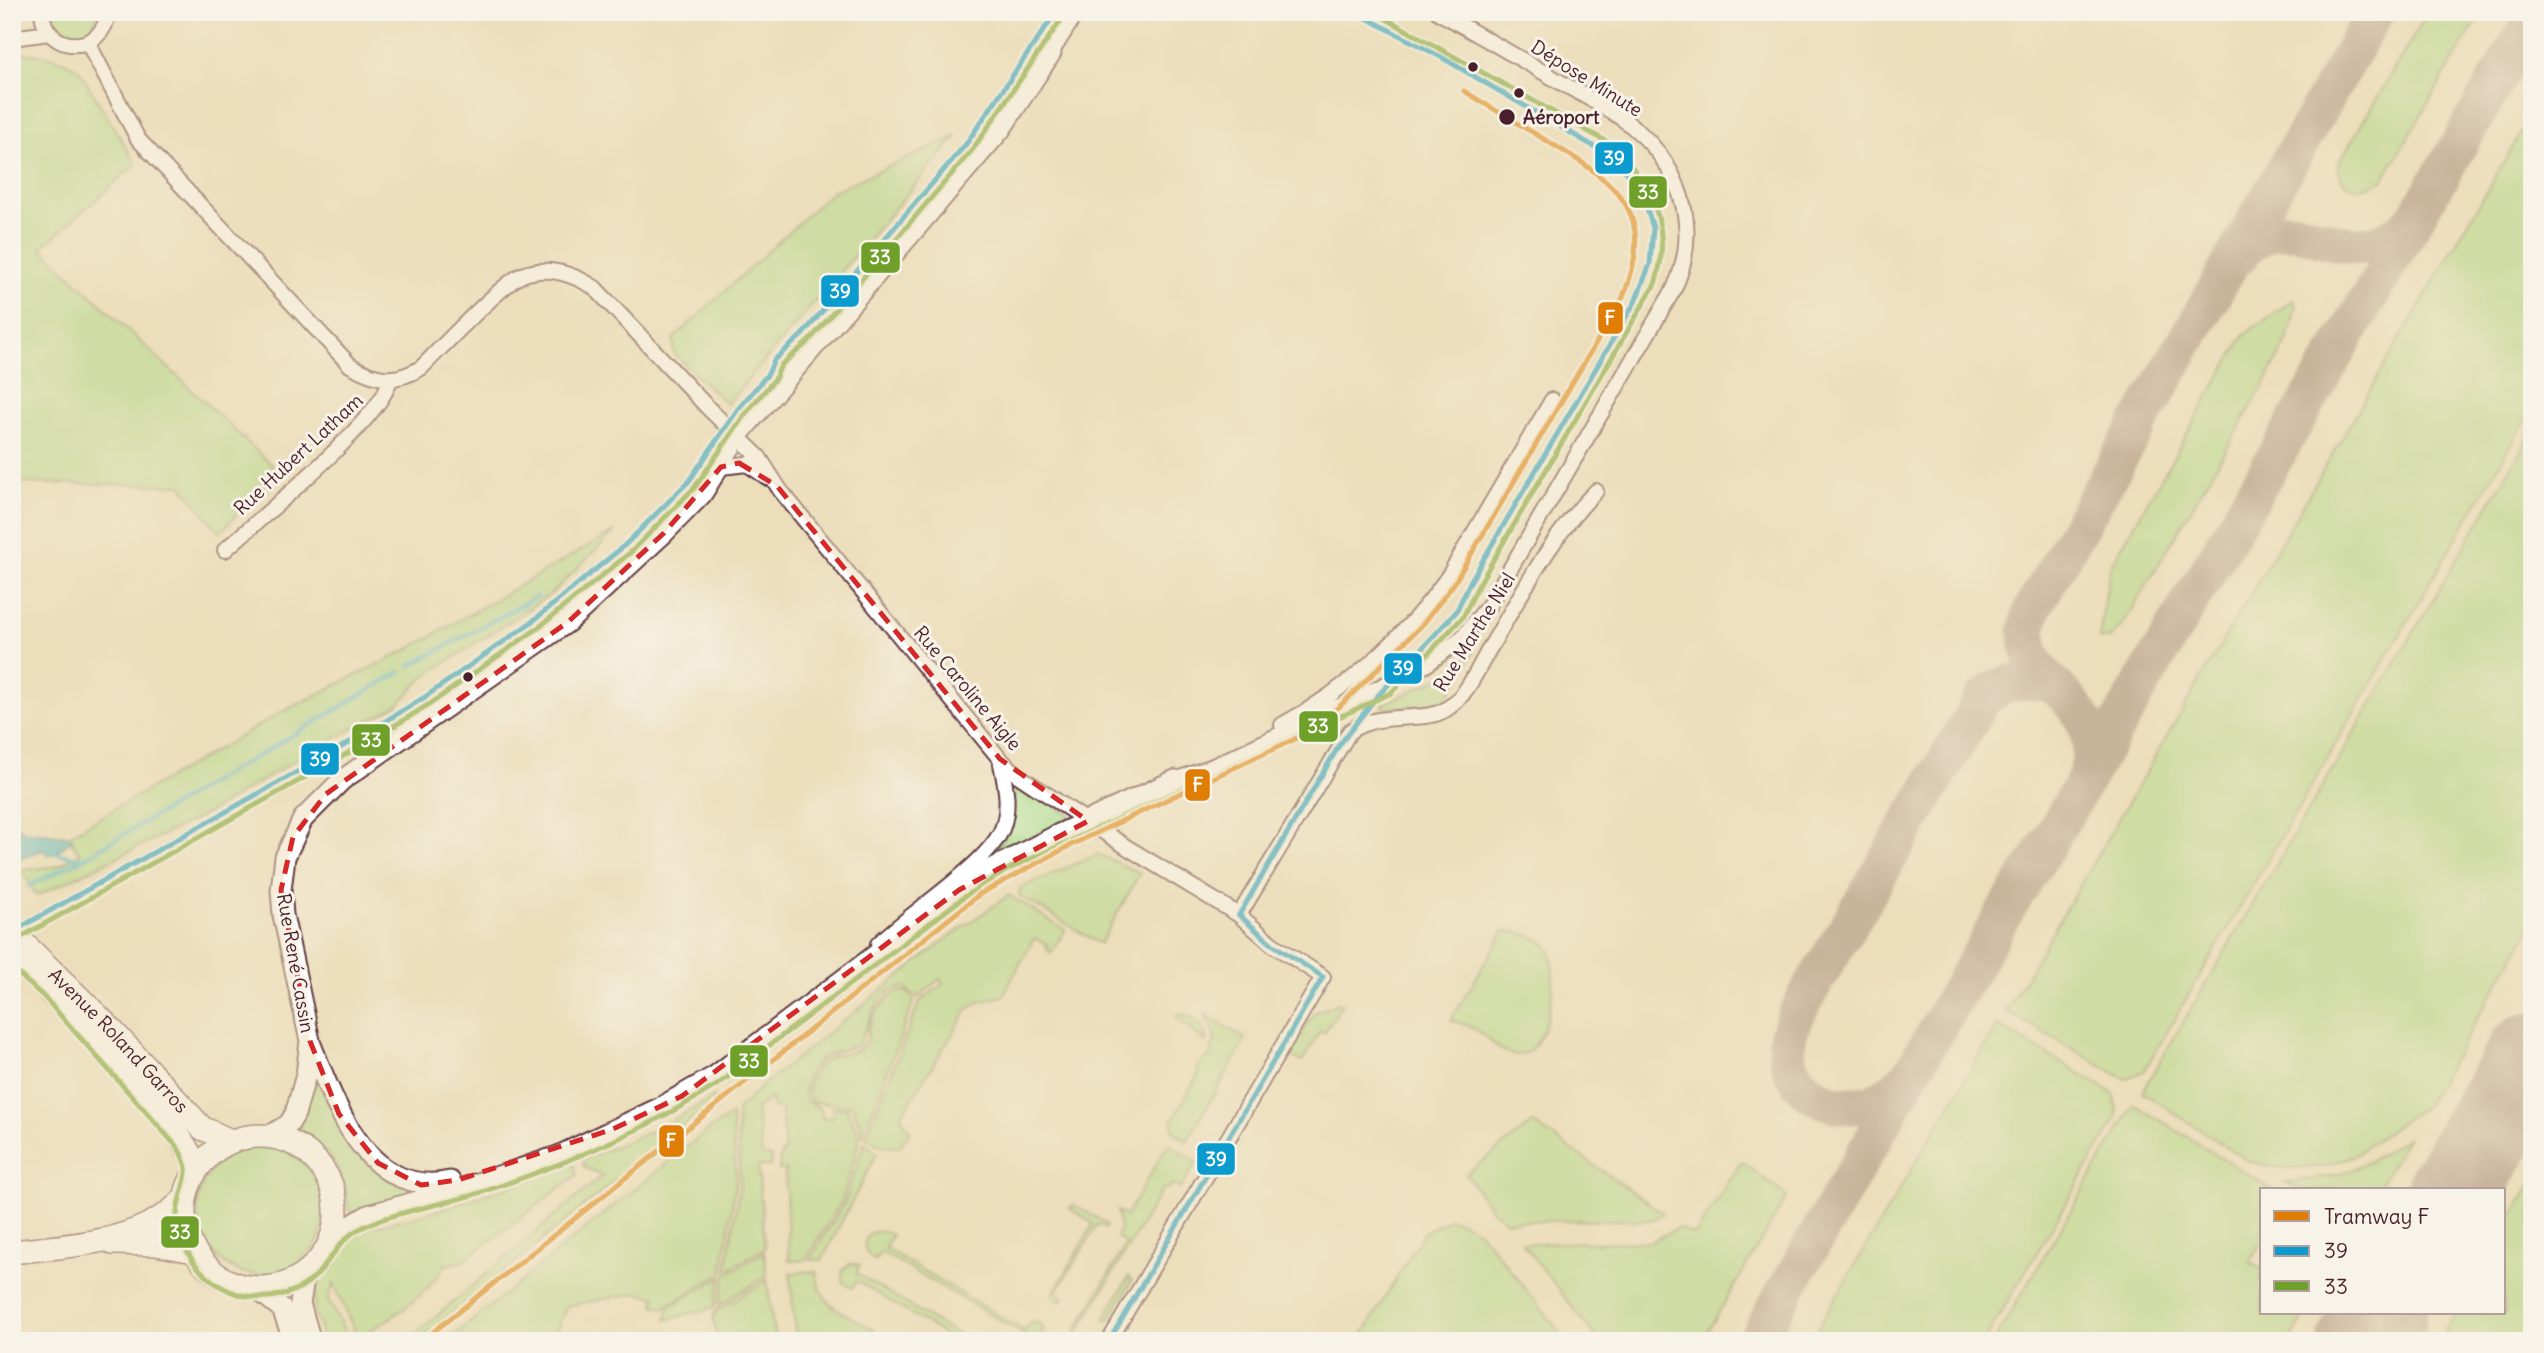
<svg xmlns="http://www.w3.org/2000/svg" width="2544" height="1353" font-family="Delius,sans-serif">
<rect width="100%" height="100%" fill="#f7f3e8"/>
<filter id="ink" filterUnits="userSpaceOnUse"><feTurbulence type="fractalNoise" baseFrequency=".0143" numOctaves="2"/><feDisplacementMap in="SourceGraphic" scale="14" xChannelSelector="R" yChannelSelector="G"/><feConvolveMatrix kernelMatrix="1 2 1 2 8 2 1 2 1" color-interpolation-filters="sRGB"/></filter>
<filter id="wash" filterUnits="userSpaceOnUse"><feTurbulence type="fractalNoise" baseFrequency=".00686" numOctaves="4" result="noise"/><feDisplacementMap in="SourceGraphic" scale="28" xChannelSelector="R" yChannelSelector="G"/><feGaussianBlur stdDeviation="1.57" result="paint"/><feColorMatrix in="noise" values="0 0 0 0 0 0 0 0 0 0 0 0 0 0 0 0 0 1.4 0 .05"/><feComposite in="paint" operator="in"/></filter>
<g filter="url(#wash)">
<rect width="100%" height="100%" fill="#ecdebb"/>
<!-- green -->
<path fill="#acda87" stroke="#7b7c59" stroke-width="2" d="M51 12H99L90 31 75 36 61 31Z
M2428 12H2482L2383 180C2365 192 2337 192 2338 164Z
M12 52C38 54 58 55 79 70L136 164 41 248 277 470 220 533 181 485 12 483Z
M2532 114V409L2144 1071 2125 1079 2006 1011Z
M957 136 727 404 674 354 673 339 833 191Z
M2293 300 2296 306 2287 341 2267 380 2123 625 2109 639H2099L2110 567 2244 335Z
M2532 432V926L2427 1104 2352 1157 2322 1167 2282 1168 2250 1162 2142 1092Z
M615 531 551 594 424 677 398 705 307 753 208 813 37 896 22 870 58 866 80 854 68 836 282 712 409 649Z
M1475 651 1443 704 1384 708 1383 704 1442 677Z
M1013 779 1073 817 976 867C1008 840 1019 822 1013 779Z
M1098 854 1140 873 1100 944 1019 895 1020 888Z
M1009 895 1065 930 1051 953 1046 949 1048 945 1034 938 1003 996 979 1002 968 1009 901 1116 910 1132 899 1147 881 1146 866 1137 920 1001 943 984 940 979 917 998 904 987C873 990 870 1023 859 1044 848 1050 836 1050 826 1056 811 1064 801 1085 806 1101L821 1109 823 1119 833 1117 832 1108H847L860 1138 842 1201 805 1260 789 1261 785 1170H779L781 1153 785 1152 781 1108H773L771 1098 756 1109 762 1155 772 1157 770 1166H758L765 1248 726 1270 740 1185 737 1110 763 1085 945 940Z
M1504 931C1517 931 1546 937 1551 953 1557 975 1550 1055 1517 1055 1501 1055 1489 1038 1476 1030 1469 1025 1459 1023 1451 1020Z
M901 991 907 992 914 1001 863 1135 853 1106 812 1102C801 1087 816 1064 831 1057 842 1053 860 1054 866 1042 868 1038 867 1031 869 1026 873 1013 887 994 901 991Z
M1339 1003 1342 1004 1324 1033 1320 1031 1302 1062 1290 1055 1315 1012Z
M1178 1014C1194 1015 1207 1026 1206 1042L1176 1017Z
M1206 1015 1246 1039 1187 1141 1173 1131 1172 1121 1199 1073 1197 1066 1211 1055 1215 1037Z
M1997 1025 2114 1094 2118 1116 1984 1341H1810Z
M315 1076 340 1124 428 1190 354 1213 348 1210C347 1191 343 1173 331 1158 322 1146 299 1136 298 1124 297 1117 311 1085 315 1076Z
M714 1097 715 1100 418 1341H407L602 1176 583 1166 585 1159 659 1128Z
M2134 1104 2273 1190H2262V1241L2249 1262 2262 1268V1313H2307L2290 1341H1994Z
M732 1115 736 1181 722 1273 663 1308 654 1305 656 1297 637 1293 567 1306 551 1341H447L703 1134Z
M1533 1123 1663 1213 1651 1220 1506 1221 1492 1210 1466 1174Z
M2408 1137 2377 1190H2300L2285 1182C2344 1178 2359 1169 2408 1137Z
M864 1143 877 1153 822 1260H809L845 1202Z
M1168 1144 1197 1162 1180 1189 1171 1184 1168 1189 1163 1188 1073 1341H1070L1126 1244 1117 1237 1120 1228 1117 1211 1126 1216Z
M197 1211a64 64 0 1 1 128 0a64 64 0 1 1-128 0Z
M1742 1161 1787 1197 1702 1341H1599L1522 1243 1650 1242 1678 1228 1695 1235Z
M574 1165 577 1175 463 1261 445 1265C426 1298 391 1318 358 1338L334 1284 328 1300 350 1341H324L314 1310 315 1286 345 1243 368 1228 429 1213Z
M2532 1182V1341H2439L2456 1313H2504V1230Z
M1074 1205 1107 1224 1106 1228 1098 1224 1057 1291 1064 1298 1060 1302 1052 1296 1093 1224 1070 1208Z
M1450 1219 1462 1222 1480 1232 1567 1341H1359L1424 1232Z
M883 1231 892 1235 885 1248 1025 1331 1032 1321 1041 1325 1044 1330 1037 1341H1019L1023 1334 881 1252 875 1260C863 1254 862 1243 870 1233Z
M764 1252 767 1276 719 1305 725 1275Z
M851 1263 860 1265 856 1273 967 1341H955L857 1281 852 1288 843 1283 842 1271Z
M816 1271C820 1309 845 1313 875 1330L871 1341H796L790 1273Z
M1129 1276 1132 1281 1108 1321 1104 1319Z
M721 1277 715 1307 666 1320 669 1307Z
M767 1280 775 1341H718L713 1318 716 1311Z"/>
<!-- water -->
<path fill="#4bb7c8" stroke="#4a6b7a" stroke-width="2" d="M12 819 23 831 68 836 73 840 51 855 42 850 12 862Z"/>
<g fill="none" stroke-linecap="round" stroke-linejoin="round">
<!-- stream -->
<path stroke="#4bb7c8" stroke-width="4.5" d="M410 666 538 596
M48 851 81 859
M29 886 82 859 400 672"/>
<!-- taxiway -->
<path stroke="#9b7e73" stroke-width="38" d="M2238 257C2293 186 2344 288 2411 222
M2086 777C2116 688 2002 691 2033 608L2375 12
M1906 1079C1895 1089 1885 1099 1870 1103 1832 1113 1790 1092 1787 1050 1786 1030 1798 1012 1807 995L1983 699C2004 680 2024 679 2051 684
M1756 1341 2004 913 2050 840 2532 20"/>
<!-- runway -->
<path stroke="#9b7e73" stroke-width="94" d="M2454 1190 2532 1059
M2365 1341 2381 1313"/>
</g>
</g>
<g filter="url(#ink)">
<g fill="none" stroke-linecap="round" stroke-linejoin="round">
<defs>
<path id="street" d="M42 12C45 55 104 55 108 12
M12 38 49 33
M88 43 138 139 350 365C376 380 394 384 421 368 441 348 501 284 522 275 548 265 573 274 595 288L710 410 759 457 780 490 1000 759 1019 776 1128 848 1239 915 1272 944 1323 977 1109 1341
M1051 53 1077 12
M721 467 747 464 768 478
M225 550C257 521 385 416 389 381
M1282 725C1347 690 1406 637 1448 577L1552 400
M1175 780 1213 766 1426 665 1461 639 1489 605 1674 289C1703 225 1679 160 1624 120 1602 104 1577 92 1555 79 1516 56 1477 34 1438 12
M1239 915 1350 731C1383 709 1425 725 1448 708 1467 696 1479 666 1491 646 1523 592 1551 536 1596 491
M878 944C908 914 988 864 1002 829 1011 806 1005 783 1000 759"/>
<path id="secondary" d="M310 1042C335 1103 366 1199 450 1181
M269 1136 289 1124 295 1114 306 1075 310 1041 283 915 281 890 285 857 303 819 342 780 568 622 664 533 702 494 738 435 1001 129 1051 53
M332 1237 368 1215 461 1189 558 1156 659 1108 715 1076 984 873 1059 834 1175 780
M305 1273 300 1304 311 1341
M256 1288 282 1309 294 1341"/>
<g id="primary">
<path id="s1" d="M12 932 107 1025 202 1128 231 1141"/>
<path d="M12 956C52 993 186 1124 196 1170"/>
<circle cx="260" cy="1212" r="76"/>
<path d="M113 1243 156 1244 194 1251"/>
<path d="M12 1252C70 1245 143 1244 185 1198"/>
</g>
</defs>
<!-- street casing -->
<use href="#street" stroke="#623c41" stroke-width="18"/>
<!-- secondary casing -->
<use href="#secondary" stroke="#623c41" stroke-width="23"/>
<!-- primary casing -->
<use href="#primary" stroke="#623c41" stroke-width="26"/>
<!-- street -->
<use href="#street" stroke="#fff" stroke-width="14"/>
<!-- secondary -->
<use href="#secondary" stroke="#fff" stroke-width="19"/>
<!-- primary -->
<use href="#primary" stroke="#fff" stroke-width="23"/>
<defs>
<path id="bus-1" d="M1239 915 1340 744 1374 700 1456 612 1470 582 1635 302 1650 264 1653 228 1642 193 1617 160 1441 57 1355 12
M1239 915 1272 944 1323 977
M12 932 361 736 425 697 533 621 625 545 689 481 738 409 768 374 774 360 802 335 966 144 1056 12
M1109 1341 1323 977"/>
<path id="bus-2" d="M16 940 366 743 430 704 538 628 631 552 695 487 745 414 775 379 781 365 809 341 973 149 1063 17
M12 968 45 998 178 1148C181 1154 185 1161 186 1168 188 1179 175 1203 177 1220 185 1279 246 1317 301 1287 328 1272 334 1241 361 1228 398 1210 440 1206 479 1193 561 1166 647 1130 720 1083L964 897 1009 869 1391 693 1463 617 1478 586 1655 284C1673 228 1652 181 1609 143L1374 12"/>
</defs>
<!-- bus-1 casing -->
<use href="#bus-1" stroke="#f7f3e8" stroke-width="10"/>
<!-- bus-2 casing -->
<use href="#bus-2" stroke="#f7f3e8" stroke-width="10"/>
<!-- bus-1 -->
<use href="#bus-1" stroke="#0b9bce" stroke-width="5"/>
<!-- bus-2 -->
<use href="#bus-2" stroke="#6fa12a" stroke-width="5"/>
<defs>
<path id="tram-1" d="M422 1341 980 894 1073 844 1295 739 1339 707 1423 624 1453 585 1623 297C1657 213 1619 184 1552 144 1522 126 1493 109 1464 91"/>
</defs>
<!-- tram-1 casing -->
<use href="#tram-1" stroke="#f7f3e8" stroke-width="10"/>
<!-- tram-1 -->
<use href="#tram-1" stroke="#df7d04" stroke-width="5"/>
</g>
</g>
<!-- marked area -->
<path d="M0 0H2544V1353H0ZM739 463 777 486 1000 759 1088 821 959 890 682 1096 613 1129 458 1180 421 1185 378 1163 339 1114 310 1041 281 890 293 837 326 794 568 622 664 533 721 467Z" fill="#ecdebb" fill-opacity=".55" fill-rule="evenodd"/>
<path fill="none" stroke="#d62828" stroke-width="5" stroke-dasharray="14 9" stroke-linejoin="round" d="M739 463 777 486 1000 759 1088 821 959 890 682 1096 613 1129 458 1180 421 1185 378 1163 339 1114 310 1041 281 890 293 837 326 794 568 622 664 533 721 467Z"/>
<!-- markers -->
<g fill="#4a1f2b" stroke="#f7f3e8" stroke-width="2.5">
<circle cx="1473" cy="67" r="6"/>
<circle cx="1519" cy="93" r="6"/>
<circle cx="1507" cy="117" r="9"/>
<circle cx="468" cy="677" r="6"/>
</g>
<g text-anchor="middle" dominant-baseline="central" stroke-width="6" stroke-linejoin="round" paint-order="stroke">
<!-- street labels -->
<g font-size="19" fill="#4a1f2b" stroke="#f7f3e8">
<text transform="translate(1587 78) rotate(32)">Dépose Minute</text>
<text transform="translate(298 454) rotate(-43)">Rue Hubert Latham</text>
<text transform="translate(1474 632) rotate(-58)">Rue Marthe Niel</text>
<text transform="translate(968 688) rotate(50)">Rue Caroline Aigle</text>
<text transform="translate(296 963) rotate(80)">Rue René Cassin</text>
<text stroke="none"><textPath href="#s1" startOffset="152">Avenue Roland Garros</textPath></text>
</g>
<!-- stop labels -->
<g font-size="19" font-weight="bold" fill="#4a1f2b" stroke="#f7f3e8" text-anchor="start">
<text x="1523" y="117">Aéroport</text>
</g>
</g>
<g stroke="#f7f3e8" stroke-width="2.5">
<rect x="1594" y="141" width="40" height="34" rx="7" fill="#0b9bce"/>
<rect x="1628" y="175" width="40" height="34" rx="7" fill="#6fa12a"/>
<rect x="860" y="241" width="41" height="33" rx="7" fill="#6fa12a"/>
<rect x="820" y="274" width="40" height="34" rx="7" fill="#0b9bce"/>
<rect x="1597" y="301" width="27" height="34" rx="7" fill="#df7d04"/>
<rect x="1383" y="652" width="40" height="33" rx="7" fill="#0b9bce"/>
<rect x="1298" y="710" width="41" height="33" rx="7" fill="#6fa12a"/>
<rect x="351" y="723" width="40" height="34" rx="7" fill="#6fa12a"/>
<rect x="300" y="742" width="40" height="34" rx="7" fill="#0b9bce"/>
<rect x="1184" y="768" width="27" height="34" rx="7" fill="#df7d04"/>
<rect x="729" y="1044" width="40" height="34" rx="7" fill="#6fa12a"/>
<rect x="658" y="1124" width="27" height="34" rx="7" fill="#df7d04"/>
<rect x="1196" y="1142" width="40" height="34" rx="7" fill="#0b9bce"/>
<rect x="160" y="1215" width="40" height="34" rx="7" fill="#6fa12a"/>
</g>
<g font-size="19" text-anchor="middle" font-weight="bold" fill="#fff">
<text x="1614" y="165">39</text>
<text x="1648" y="199">33</text>
<text x="880" y="264">33</text>
<text x="840" y="298">39</text>
<text x="1610" y="325">F</text>
<text x="1403" y="675">39</text>
<text x="1318" y="733">33</text>
<text x="371" y="747">33</text>
<text x="320" y="766">39</text>
<text x="1198" y="792">F</text>
<text x="749" y="1068">33</text>
<text x="671" y="1148">F</text>
<text x="1216" y="1166">39</text>
<text x="180" y="1239">33</text>
</g>
<!-- margin -->
<rect width="2544" height="1353" fill="none" stroke="#f7f3e8" stroke-width="42"/>
<!-- legend -->
<rect x="2260" y="1188" width="245" height="126" fill="#f7f3e8" stroke="#b29e9c" stroke-width="2"/>
<rect x="2274" y="1211" width="35" height="10" fill="#df7d04" stroke="#b29e9c" stroke-width="2"/>
<text x="2324" y="1224" font-size="21" fill="#4a1f2b">Tramway F</text>
<rect x="2274" y="1246" width="35" height="10" fill="#0b9bce" stroke="#b29e9c" stroke-width="2"/>
<text x="2324" y="1258" font-size="21" fill="#4a1f2b">39</text>
<rect x="2274" y="1281" width="35" height="10" fill="#6fa12a" stroke="#b29e9c" stroke-width="2"/>
<text x="2324" y="1294" font-size="21" fill="#4a1f2b">33</text>
</svg>
